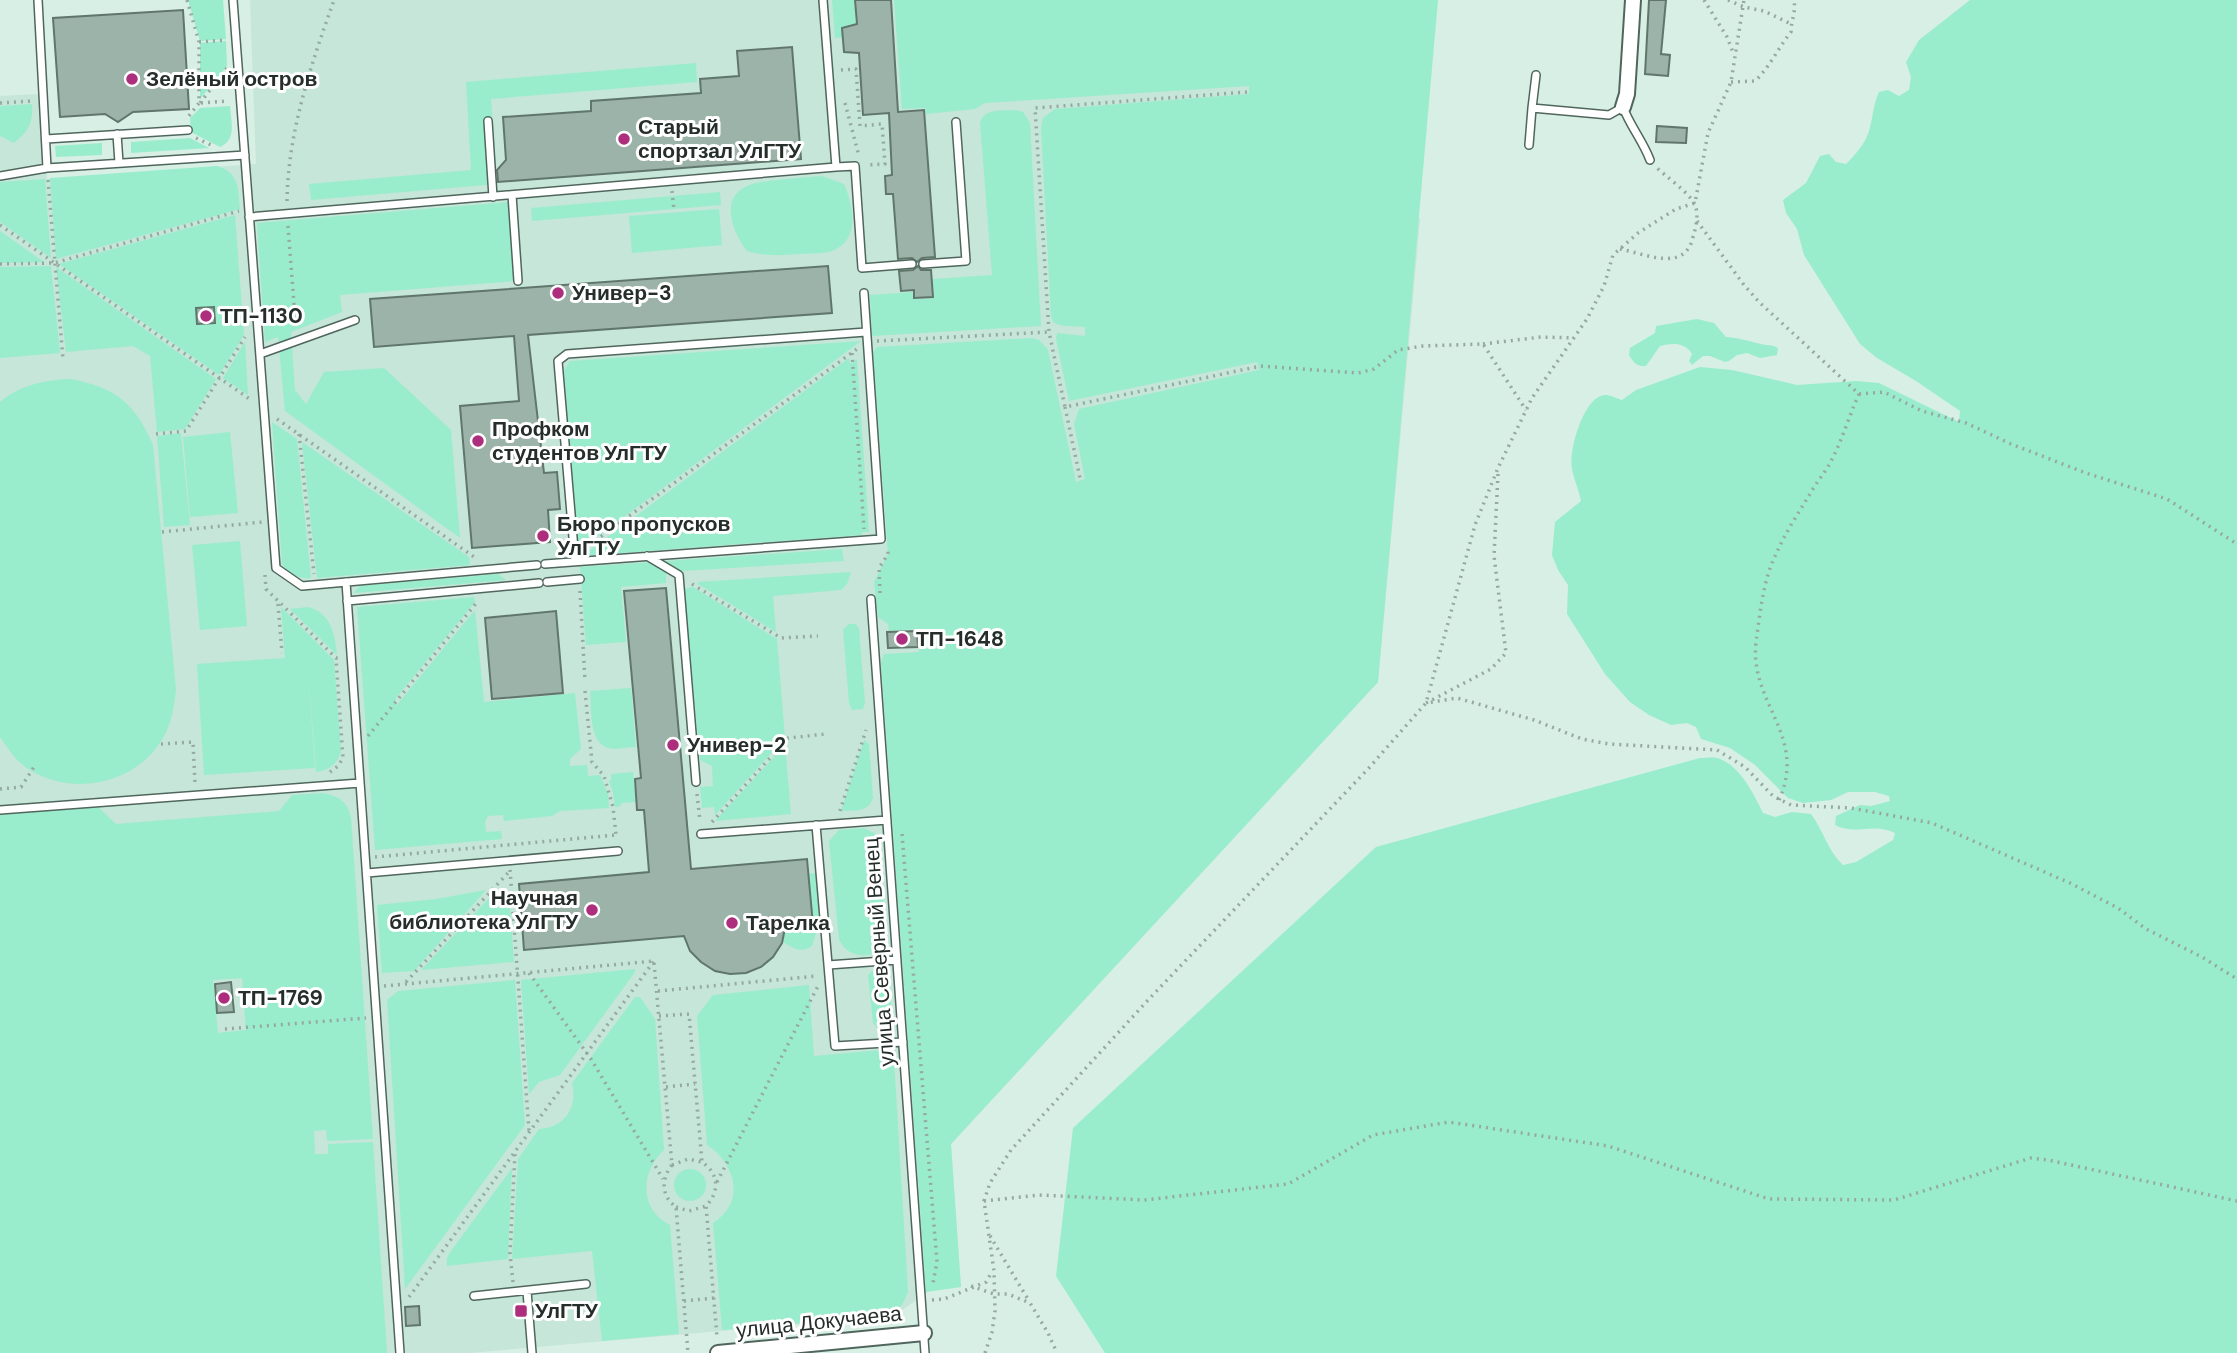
<svg xmlns="http://www.w3.org/2000/svg" width="2237" height="1353" font-family="'DM Sans',sans-serif">
<rect width="100%" height="100%" fill="#d7efe5"/>
<!-- built -->
<path fill="#c5e6d8" d="M250 0H1327L1420 220 1378 682 951 1144 961 1287 929 1291 894 1316 469 1353H0V96L39 94 47 179 256 164Z"/>
<!-- green -->
<path fill="#99edcc" fill-rule="evenodd" d="M188 0H223L226 39 200 41Z
M832 0H854L857 36 835 38Z
M894 0H1438L1378 682 951 1144 961 1287 926 1292 881 663 884 654 919 652 918 629 889 631 888 624 878 617 874 582 888 554 873 352 877 347 1032 338 1039 340 1048 350 1076 482 1085 479 1074 424 1079 409 1259 370 1257 362 1069 401 1056 339 1057 333 1085 336V327C1074 326 1064 328 1053 322L1051 316 1041 128 1043 118 1055 109 1249 94V86L985 103 975 109 926 114 925 108 902 109Z
M1970 0H2237V1353H1105L1056 1276 1073 1128 1376 847 1700 758C1705 758 1713 757 1717 758 1739 764 1754 794 1763 813L1775 817 1792 812 1811 814C1823 830 1828 851 1843 865L1856 862 1893 840 1895 833C1873 822 1856 836 1835 825L1836 816 1860 805 1871 806 1890 801 1889 796 1875 792H1848L1831 800 1803 803 1788 798 1755 765 1730 748 1701 739 1696 727 1687 723 1671 725 1649 715 1630 702 1605 674 1567 614 1568 585 1558 570 1552 555 1555 522 1581 501C1579 490 1574 480 1572 469 1568 452 1584 394 1606 395 1611 395 1618 399 1622 400L1636 390 1700 367 1732 370 1797 385 1856 381 1879 383 1959 422 1960 411 1916 381 1877 358 1860 344 1804 255 1797 229 1786 213 1783 200 1806 183 1820 156 1829 154 1836 162 1846 164C1855 155 1865 144 1869 131 1873 118 1873 105 1879 92L1888 90 1899 96 1909 90 1911 77 1906 62 1919 40Z
M226 41 227 66 200 99V43Z
M696 63 697 82 491 99 497 184 311 200 309 184 471 170 466 82Z
M32 104C33 123 29 131 14 143L0 136V106Z
M230 106C231 122 237 140 220 147L191 132 190 118 200 108Z
M1016 110 1023 112 1030 123 1041 326 872 336 870 295 913 292 914 299 934 298 933 279 992 275 980 123C984 108 1002 111 1016 110Z
M190 138 209 148 131 153V142Z
M102 143V155L56 157 55 146Z
M217 166C240 173 238 189 240 209L56 259 50 178Z
M822 176 844 184C854 207 861 244 828 252 820 254 809 253 801 254 782 255 765 257 747 251 734 234 719 201 745 187 760 179 803 178 822 176Z
M45 179 51 258 0 222V182Z
M720 192 721 205 532 221 531 208Z
M509 202 515 281 340 295 342 312 291 332 295 390 306 404 324 372 384 368 451 430 460 538 285 411 278 337 265 342 257 223Z
M719 209 722 245 632 253 629 216Z
M235 215 244 335 219 375 59 264Z
M0 231 44 262 0 263Z
M51 266 60 353 0 358V267Z
M56 267 216 379 185 429 157 432 150 356 133 346 66 352Z
M1697 319 1714 323 1726 337C1739 338 1748 341 1761 344 1767 346 1771 344 1778 348L1777 355 1760 358 1747 353 1737 355 1729 361 1725 362 1710 356H1703L1692 365 1689 361 1692 354C1685 342 1672 343 1660 346L1646 366C1637 367 1633 362 1629 355L1630 348 1655 333 1656 326Z
M861 341 578 551 564 370 570 361Z
M245 342 248 395 223 378Z
M849 358 850 364 857 359 869 532H862V535L582 556Z
M70 379C115 387 135 403 153 445L176 690C174 706 172 722 164 736 138 785 69 799 24 766 14 758 7 747 0 737V402C20 385 45 380 70 379Z
M272 422 297 439 311 578C300 579 288 575 282 564Z
M230 432 238 513 190 517 183 437Z
M181 433 190 525 164 527 157 436Z
M302 442 469 557 470 565 317 578Z
M240 541 247 626 200 630 192 545Z
M842 549 844 561 666 572V583L621 587 626 642 586 645 580 567Z
M851 572 847 584 841 590 773 596 776 632 698 584V582Z
M498 574 506 580 354 593 359 586Z
M693 587 777 639 785 738 715 815 714 807 702 808 700 787 713 786 712 766 700 760 684 589Z
M474 597 475 602 396 698V706L475 610 484 702 575 693 581 749 570 759V766L587 765 588 776 600 775 608 794 609 808 560 811 552 816 504 821 503 815 488 816 485 822 486 832 501 831 502 839 375 850 357 607Z
M281 607 334 660 341 751C338 764 329 770 316 772L307 656 315 768 204 775 197 664 285 658Z
M308 607C331 613 335 634 337 655L290 609Z
M849 624H856L859 629 865 703 863 709 852 710 849 703 843 630Z
M631 688 636 747C628 747 616 750 608 748 588 742 592 707 590 691Z
M864 740 869 744 873 798C868 813 855 810 841 811Z
M785 745 791 814 715 821Z
M633 772 636 802 622 803 619 807H615L613 793 609 781 611 780V774Z
M322 793C339 796 347 801 351 817L373 1139 327 1141 326 1130 314 1131 315 1154H328V1144L373 1142 387 1353H0V815L98 807 116 824 279 811 292 795ZM242 978 246 1030 218 1033 213 980Z
M864 828 876 834 887 938C881 961 847 961 839 939L829 841 839 830Z
M816 873 821 917 812 946C800 954 794 948 783 942L786 928 813 925 808 874Z
M486 890 414 971 382 973 377 905 436 899Z
M509 892 514 962 421 970 493 894Z
M875 968 883 969C889 975 895 1019 889 1026 885 1030 883 1029 878 1029L873 1023 868 975Z
M635 969V972L560 1075 539 1082 529 1094 521 980Z
M515 980 525 1125 405 1289 387 1000 398 991Z
M809 985 814 1056 881 1050 888 1053 894 1059 908 1292 902 1305 889 1315 722 1330 713 1223C746 1202 736 1164 707 1145L697 1016 713 995Z
M635 997H640L655 1019 664 1150C641 1171 638 1209 670 1225L679 1334 602 1341 592 1251 512 1259 518 1159 539 1129C565 1128 578 1107 572 1083Z
M512 1168 508 1259 447 1266V1258L451 1251Z
M674 1185a16 16 0 1 1 32 0a16 16 0 1 1-32 0Z"/>
<!-- building -->
<path fill="#9cb3a9" stroke="#60766c" stroke-width="2" d="M855 0H891L898 112 924 110 935 257 922 258 917 262 912 258 898 259 893 194H886L885 176 892 175 889 113 863 115 859 53 844 52 842 28 857 24Z
M1649 0H1666L1661 54 1670 55 1668 76 1645 74Z
M183 10 189 109 133 112 118 122 105 114 60 117 53 18Z
M792 47 801 159 498 182 497 170 506 160 503 117 591 111V101L701 93 700 79 739 76 737 51Z
M1657 126 1687 128 1686 143 1656 142Z
M828 266 832 313 528 335 544 473 557 472 560 509 548 510 550 542 472 548 460 406 519 401 514 336 374 347 370 299Z
M918 266 921 270H931L933 297 914 298V290L901 291 899 271 913 270Z
M214 307 215 323 197 324 196 308Z
M666 588 691 869 807 859 813 925 785 928 782 943 773 957 761 967 746 973 730 974 715 971 701 962 690 951 684 936 524 950 519 884 649 872 644 810H637L635 779 641 778 624 591Z
M556 611 563 693 492 699 485 618Z
M917 631 918 647 888 648 887 632Z
M231 982 234 1012 217 1013 215 984Z
M419 1306 420 1325 406 1326 405 1307Z"/>
<g fill="none" stroke-linecap="round" stroke-linejoin="round">
<defs>
<path id="service" d="M38 0 47 168
M233 0 276 568 302 586 537 565
M823 0 836 167 855 166 862 268 912 264
M1532 108 1536 75
M488 121 493 197
M117 134 119 163
M46 139 188 130
M1529 145 1532 108 1609 115 1623 107C1630 126 1643 141 1650 160
M0 176 47 168 245 155
M512 195 518 281
M249 217 836 167
M923 264 966 261 956 122
M260 354 355 320
M647 556 679 575 696 782
M575 561 558 361 567 354 866 332
M545 564 881 539 864 293
M346 582 400 1353
M547 582 580 579
M871 599 925 1353
M347 601 539 583
M0 810 360 783
M816 825 835 1046 903 1042
M701 834 887 820
M367 873 618 851
M828 965 897 960
M527 1291 532 1353
M474 1296 586 1284"/>
<path id="minor" d="M1623 107 1627 94 1633 0
M718 1353 924 1333"/>
</defs>
<!-- service casing -->
<use href="#service" stroke="#50665d" stroke-width="10"/>
<!-- minor casing -->
<use href="#minor" stroke="#50665d" stroke-width="18"/>
<!-- path -->
<path stroke="#96a9a1" stroke-width="3.5" stroke-dasharray="2 5" stroke-linecap="butt" d="M187 0 199 42V103L188 117
M1704 0 1727 37 1734 55
M1728 0 1744 7 1764 11 1791 24
M199 42 225 40
M841 70 856 69 860 126 882 124 885 164 866 165
M1731 82 1755 81C1770 67 1778 48 1791 32 1791 19 1796 15 1794 0
M1247 92 1035 108 1049 332 1065 407 1261 366 1358 373 1374 369 1398 350 1423 346 1483 344 1526 410
M0 103 33 101
M200 103 227 68
M201 103 228 101
M845 103 859 156
M196 138 211 145
M48 180 63 359
M672 191 674 211
M287 201C288 132 311 65 334 0
M1697 221 1744 285 1759 302 1859 394 1884 392 1922 411 1966 423 2011 444 2086 473 2167 499 2237 544
M0 225 251 400
M288 226 296 330
M1620 249C1646 254 1685 273 1693 237 1696 227 1699 215 1695 205 1691 194 1665 176 1656 167
M0 264 54 263 239 211
M877 341 1049 332
M1483 344 1541 337 1574 338
M852 353 864 529
M1065 407 1080 478
M277 419 477 559
M156 434 186 431 245 337
M299 434 314 574
M1498 474 1494 556 1506 653 1491 669 1426 703 1457 698 1534 720 1582 739 1609 744 1717 750 1745 767 1773 796 1791 805 1851 808 1932 823 2070 883 2118 908 2146 929 2202 957 2237 979
M162 532 263 522
M584 549 857 349
M265 575 266 589 336 658H339
M692 584 781 638 818 636
M580 591 585 681
M880 593 879 568 888 554V548
M278 604 282 653
M585 691 592 762 604 776 613 807 616 835
M368 736 478 601
M161 744 193 742 195 784
M330 772 338 766 343 758 336 659
M0 789 21 787 34 767
M697 794 700 821
M1779 800C1808 736 1749 703 1756 642 1760 614 1763 580 1776 554 1785 534 1798 513 1810 494 1816 483 1824 474 1830 463 1842 441 1849 416 1859 394
M840 811 866 730
M712 822 788 738 825 734
M902 834 937 1262 933 1283
M375 857 616 835
M510 870 529 1131
M654 963 672 1165C661 1179 661 1196 676 1207L688 1353
M529 973 591 1059 663 1179
M406 982 508 873
M384 986 654 961
M658 991 817 976
M659 1016 689 1014 702 1162C719 1174 720 1191 706 1206L717 1337
M225 1029 366 1018
M666 1087 695 1084
M672 1165 688 1159 702 1162
M717 1182 818 986
M984 1201 1039 1195 1144 1200 1288 1184 1373 1135 1449 1122 1608 1146 1769 1199 1894 1200 2031 1158 2048 1160 2237 1201
M676 1207 689 1211 706 1206
M990 1236 1029 1301
M513 1282 510 1254 515 1153
M971 1286 994 1294H1008L1030 1303 1048 1333 1057 1353
M409 1297 654 961
M932 1300 944 1299 986 1282 992 1272
M684 1301 714 1298
M985 1353 992 1332 995 1311 994 1271 984 1201 990 1183 1011 1150 1149 999 1368 769 1426 703 1475 525 1498 468 1532 398 1587 319 1604 286 1613 255 1638 233 1676 209 1695 203 1708 133 1731 82 1744 0"/>
<!-- service -->
<use href="#service" stroke="#fff" stroke-width="7"/>
<!-- minor -->
<use href="#minor" stroke="#fff" stroke-width="14"/>
</g>
<!-- markers -->
<g fill="#ad2e7c" stroke="#fff" stroke-width="2.5">
<circle cx="132" cy="79" r="7"/>
<circle cx="624" cy="139" r="7"/>
<circle cx="558" cy="293" r="7"/>
<circle cx="206" cy="316" r="7"/>
<circle cx="478" cy="441" r="7"/>
<circle cx="543" cy="536" r="7"/>
<circle cx="902" cy="639" r="7"/>
<circle cx="673" cy="745" r="7"/>
<circle cx="592" cy="910" r="7"/>
<circle cx="732" cy="923" r="7"/>
<circle cx="224" cy="998" r="7"/>
<rect x="514" y="1304" width="14" height="14" rx="3.5"/>
</g>
<g text-anchor="middle" dominant-baseline="central" stroke-width="6" stroke-linejoin="round" paint-order="stroke">
<!-- poi labels -->
<g font-size="21" font-weight="bold" fill="#252e2a" stroke="#fff" text-anchor="start">
<text x="146" y="79">Зелёный остров</text>
<text x="638" y="127">Старый<tspan x="638" dy="24">спортзал УлГТУ</tspan></text>
<text x="572" y="293">Универ-3</text>
<text x="220" y="316">ТП-1130</text>
<text x="492" y="429">Профком<tspan x="492" dy="24">студентов УлГТУ</tspan></text>
<text x="557" y="524">Бюро пропусков<tspan x="557" dy="24">УлГТУ</tspan></text>
<text x="916" y="639">ТП-1648</text>
<text x="687" y="745">Универ-2</text>
<text x="578" y="898" text-anchor="end">Научная<tspan x="578" dy="24">библиотека УлГТУ</tspan></text>
<text x="746" y="923">Тарелка</text>
<text x="238" y="998">ТП-1769</text>
<text x="535" y="1311">УлГТУ</text>
</g>
<!-- street labels -->
<g font-size="21" fill="#252e2a" stroke="#fff">
<text transform="translate(879 952) rotate(-94)">улица Северный Венец</text>
<text transform="translate(819 1322) rotate(-6)">улица Докучаева</text>
</g>
</g>
</svg>
